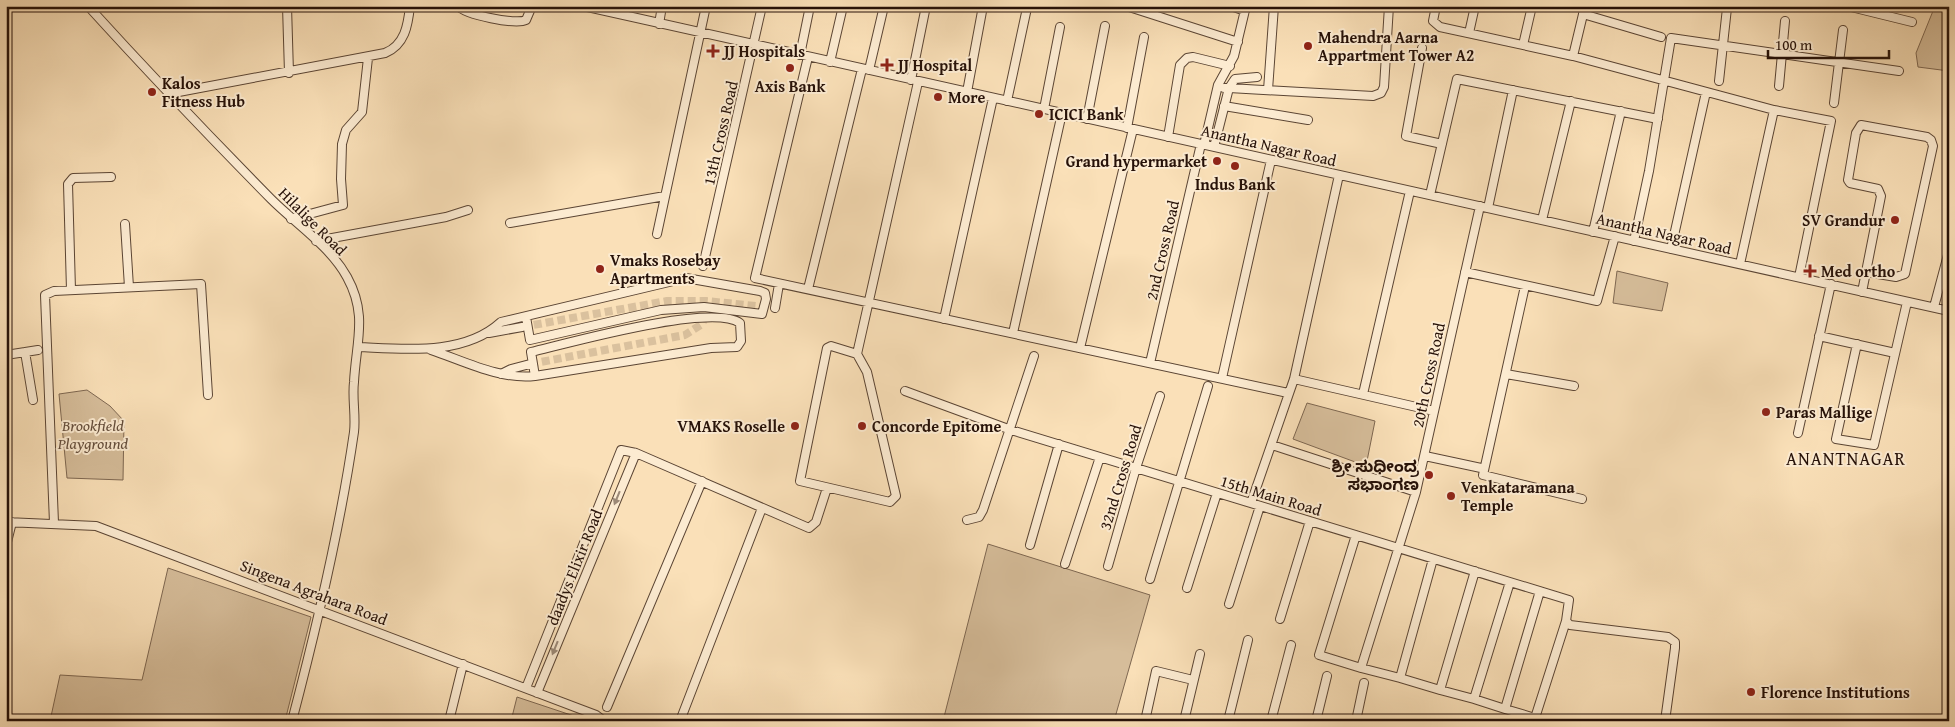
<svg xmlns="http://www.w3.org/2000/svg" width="1955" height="727" font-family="'Gentium Book Plus','Noto Sans Kannada',serif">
<rect width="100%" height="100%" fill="#fae0b8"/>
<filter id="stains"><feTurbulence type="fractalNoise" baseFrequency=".004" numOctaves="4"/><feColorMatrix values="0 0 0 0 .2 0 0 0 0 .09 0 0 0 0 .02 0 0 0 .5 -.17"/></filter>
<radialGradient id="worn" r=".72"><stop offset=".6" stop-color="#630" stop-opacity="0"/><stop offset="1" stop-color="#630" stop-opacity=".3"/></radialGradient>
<!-- green -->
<path fill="#d6bd9a" stroke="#7e6751" d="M1935 6H1949V71L1918 67 1916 53Z
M1617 271 1668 283 1662 311 1613 303Z
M87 390 110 406 124 421 123 480 67 478 59 394Z
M1307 403 1375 421 1366 466 1293 439Z
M988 544 1150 595 1114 721H943Z
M168 568 311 617 285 721H50L60 675 142 680Z
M517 697 580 718 586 721H511Z"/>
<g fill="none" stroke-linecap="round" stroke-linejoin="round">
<!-- minor-tunnel -->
<path stroke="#dac19e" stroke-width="8" stroke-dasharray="8 4" stroke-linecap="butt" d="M522 327 667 301H706L775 308
M530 364 685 335 702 324 711 303"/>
<defs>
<path id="minor" d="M88 6C148 72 209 136 271 199 296 224 330 246 347 277 368 315 356 342 354 382 352 398 356 416 354 432 340 529 317 626 292 721
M287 6 289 73
M458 6C466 15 516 25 526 20L532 6
M583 6 1949 311
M1126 6 1238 42
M1231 6 1245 11
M1436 6 1433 21 1440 27 1573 56 1774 110 1831 121 1799 277
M1847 6 1912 22
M1583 14 1661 37
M659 24 662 6
M1469 33 1475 6
M1523 45 1532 6
M1422 48 1406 136 1442 144
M800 55 810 6
M1573 56 1585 6
M808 57 755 278 1288 393
M830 62 843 6
M869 70 884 6
M911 80 926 6
M1719 81 1727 8
M1779 86 1785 21
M1224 88H1229L1235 79 1257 77
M1268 90 1274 6
M967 92 983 6
M168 94 385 53C405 45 408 25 410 6
M1007 101 1027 8
M1834 103 1843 30
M1224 106 1308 120
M1044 109 1060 27
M1087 119 1105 26
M1127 128 1144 37
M1168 137 1180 65 1187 58 1193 57 1230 66
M1204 145 1218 85 1234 56 1246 6
M1214 147 1229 88 1373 96 1381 93 1384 87 1389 6
M1430 195 1457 79 1658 119
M1488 208 1513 90
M291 219 343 205 341 179 342 144 346 130 362 112 368 58
M1542 220 1571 101
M510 223 665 196
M125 224 129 287
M1593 232 1621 111
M657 234 706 6
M316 241 446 217 468 210
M1634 241 1649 171 1671 38 1899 71
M1671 249 1706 92
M1740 264 1774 110
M703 266 762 6
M1465 272 1597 301 1615 236
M1525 286 1483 475 1582 499
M808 289 862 69
M71 290 68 184 73 178 111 177
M1862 292 1881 196 1878 189 1850 183 1848 180 1856 133 1861 125 1927 137 1931 140 1933 146 1905 274 1896 277 1866 272
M1934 307 1949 251
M775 308 779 284
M944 319 993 98
M489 333 522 327
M1013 333 1062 113
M1819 336 1895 353
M1857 344 1836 439 1874 445 1907 302
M359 347C405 349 464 356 501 322L686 278 760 291 765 293 766 299 762 314 704 307 661 310 530 340 526 317
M1080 348 1133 129
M431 350C464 361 500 380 535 376L711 348 737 347 741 341 740 323C711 303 569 343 531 352L535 376
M25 352 33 400
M857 354 831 346 827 348 800 481 890 502 896 496 867 372 857 354 918 82
M6 355 38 350
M1150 363 1201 144
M501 374 511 369 530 364
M1506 374 1574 386
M1222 378 1271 160
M1294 379 1434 411
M905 391 1011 430 1569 600 1566 621 1570 625 1668 637 1675 642V648L1665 721
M1363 394 1410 191
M1798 433 1831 284
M1272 445 1416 492
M1425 456 1481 468
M1251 503 1294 379 1339 175
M967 520 979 517 983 510 1034 356
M6 522 96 526 596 715 604 721
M54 523 45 295 54 291 201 284 208 395
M1356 535 1319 655 1361 668 1416 492 1480 206
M1030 545 1059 444
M6 546 12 522
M1065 564 1100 457
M1108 566 1136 468 1160 396
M1150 579 1208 386
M1187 588 1217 493
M1229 604 1260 506
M1280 619 1310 521
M1361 668 1400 678 1433 559
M1400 678 1440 690 1475 571
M526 688 621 450 636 453 809 528 816 522 827 488
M1440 690 1474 699 1510 582
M537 693 636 453
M1474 699 1505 709 1540 591
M607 707 702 481
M1505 709 1535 718 1566 621
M449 721 463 664
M680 721 762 508
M1145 721 1156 671 1193 680
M1184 721 1200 654
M1228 721 1248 640
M1271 721 1291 645
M1316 721 1327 676
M1356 721 1364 683"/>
</defs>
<!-- minor casing -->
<use href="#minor" stroke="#5b4534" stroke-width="10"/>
<!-- minor -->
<use href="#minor" stroke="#fcebd1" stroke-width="8"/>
</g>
<!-- one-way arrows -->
<defs><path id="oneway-solid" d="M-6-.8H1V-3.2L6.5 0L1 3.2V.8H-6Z" transform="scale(1.25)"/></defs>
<g fill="#9c8977">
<use href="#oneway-solid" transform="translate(617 498) rotate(112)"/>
<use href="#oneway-solid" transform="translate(555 648) rotate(112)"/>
</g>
<!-- markers -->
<g fill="#8f2418" stroke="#fcebd1" stroke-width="2">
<circle cx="1308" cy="46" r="5"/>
<path d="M710.5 43.5h5v5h5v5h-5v5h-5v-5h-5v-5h5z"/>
<path d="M884.5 57.5h5v5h5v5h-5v5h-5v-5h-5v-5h5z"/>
<circle cx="790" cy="68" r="5"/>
<circle cx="152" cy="92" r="5"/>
<circle cx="938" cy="97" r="5"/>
<circle cx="1039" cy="114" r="5"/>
<circle cx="1217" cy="161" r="5"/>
<circle cx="1235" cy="166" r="5"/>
<circle cx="1895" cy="220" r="5"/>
<circle cx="600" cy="269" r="5"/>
<path d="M1807.5 263.5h5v5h5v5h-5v5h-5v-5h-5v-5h5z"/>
<circle cx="1766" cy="412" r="5"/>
<circle cx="795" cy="426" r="5"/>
<circle cx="862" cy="426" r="5"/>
<circle cx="1429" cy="475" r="5"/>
<circle cx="1451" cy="496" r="5"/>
<circle cx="1751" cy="692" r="5"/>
</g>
<g text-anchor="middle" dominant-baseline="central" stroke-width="4" stroke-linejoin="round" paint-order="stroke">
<!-- poi labels -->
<g font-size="16" font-weight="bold" fill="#261108" stroke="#fcebd1" text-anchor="start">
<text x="1318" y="37">Mahendra Aarna<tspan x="1318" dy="18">Appartment Tower A2</tspan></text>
<text x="724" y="51">JJ Hospitals</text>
<text x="898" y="65">JJ Hospital</text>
<text x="162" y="83">Kalos<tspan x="162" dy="18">Fitness Hub</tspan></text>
<text x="790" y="86" text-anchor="middle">Axis Bank</text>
<text x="948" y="97">More</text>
<text x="1049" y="114">ICICI Bank</text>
<text x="1207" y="161" text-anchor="end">Grand hypermarket</text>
<text x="1235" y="184" text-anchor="middle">Indus Bank</text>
<text x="1885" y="220" text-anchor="end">SV Grandur</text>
<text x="610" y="260">Vmaks Rosebay<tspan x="610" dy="18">Apartments</tspan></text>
<text x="1821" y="271">Med ortho</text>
<text x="1776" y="412">Paras Mallige</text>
<text x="785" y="426" text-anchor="end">VMAKS Roselle</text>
<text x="872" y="426">Concorde Epitome</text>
<text x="1419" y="466" text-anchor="end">ಶ್ರೀ ಸುಧೀಂದ್ರ<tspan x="1419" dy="18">ಸಭಾಂಗಣ</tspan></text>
<text x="1461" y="487">Venkataramana<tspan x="1461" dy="18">Temple</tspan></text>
<text x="1761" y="692">Florence Institutions</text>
</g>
<!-- street labels -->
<g font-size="16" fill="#261108" stroke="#fcebd1">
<text transform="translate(720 133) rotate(-77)">13th Cross Road</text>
<text transform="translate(1269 145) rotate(13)">Anantha Nagar Road</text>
<text transform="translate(313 221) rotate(45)">Hilalige Road</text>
<text transform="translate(1664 233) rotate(13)">Anantha Nagar Road</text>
<text transform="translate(1162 250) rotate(-77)">2nd Cross Road</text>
<text transform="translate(1428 375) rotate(-78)">20th Cross Road</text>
<text transform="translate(1120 477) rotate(-73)">32nd Cross Road</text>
<text transform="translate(1271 495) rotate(17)">15th Main Road</text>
<text transform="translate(574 567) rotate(-68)">daadys Elixir Road</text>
<text transform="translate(314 592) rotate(21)">Singena Agrahara Road</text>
</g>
<!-- park labels -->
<g font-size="16" font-style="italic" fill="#644d3b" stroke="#fcebd1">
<text x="93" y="425">Brookfield<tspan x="93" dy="18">Playground</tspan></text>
</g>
<!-- neighbourhood labels -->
<g font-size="18" letter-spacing="1" fill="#261108" stroke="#fcebd1">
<text x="1846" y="458">ANANTNAGAR</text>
</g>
</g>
<!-- margin -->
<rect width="1955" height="727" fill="none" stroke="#fae0b8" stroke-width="25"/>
<rect x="8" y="8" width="1940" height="712" fill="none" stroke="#261108" stroke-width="2.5"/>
<rect x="12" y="12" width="1930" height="702" fill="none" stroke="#261108"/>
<!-- scale -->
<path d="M1768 50v8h121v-8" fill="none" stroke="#261108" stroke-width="2.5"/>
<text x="1775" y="50" font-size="15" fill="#261108" stroke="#fcebd1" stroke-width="4" paint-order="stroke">100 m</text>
<rect width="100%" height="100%" filter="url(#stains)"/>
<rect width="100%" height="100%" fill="url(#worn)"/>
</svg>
